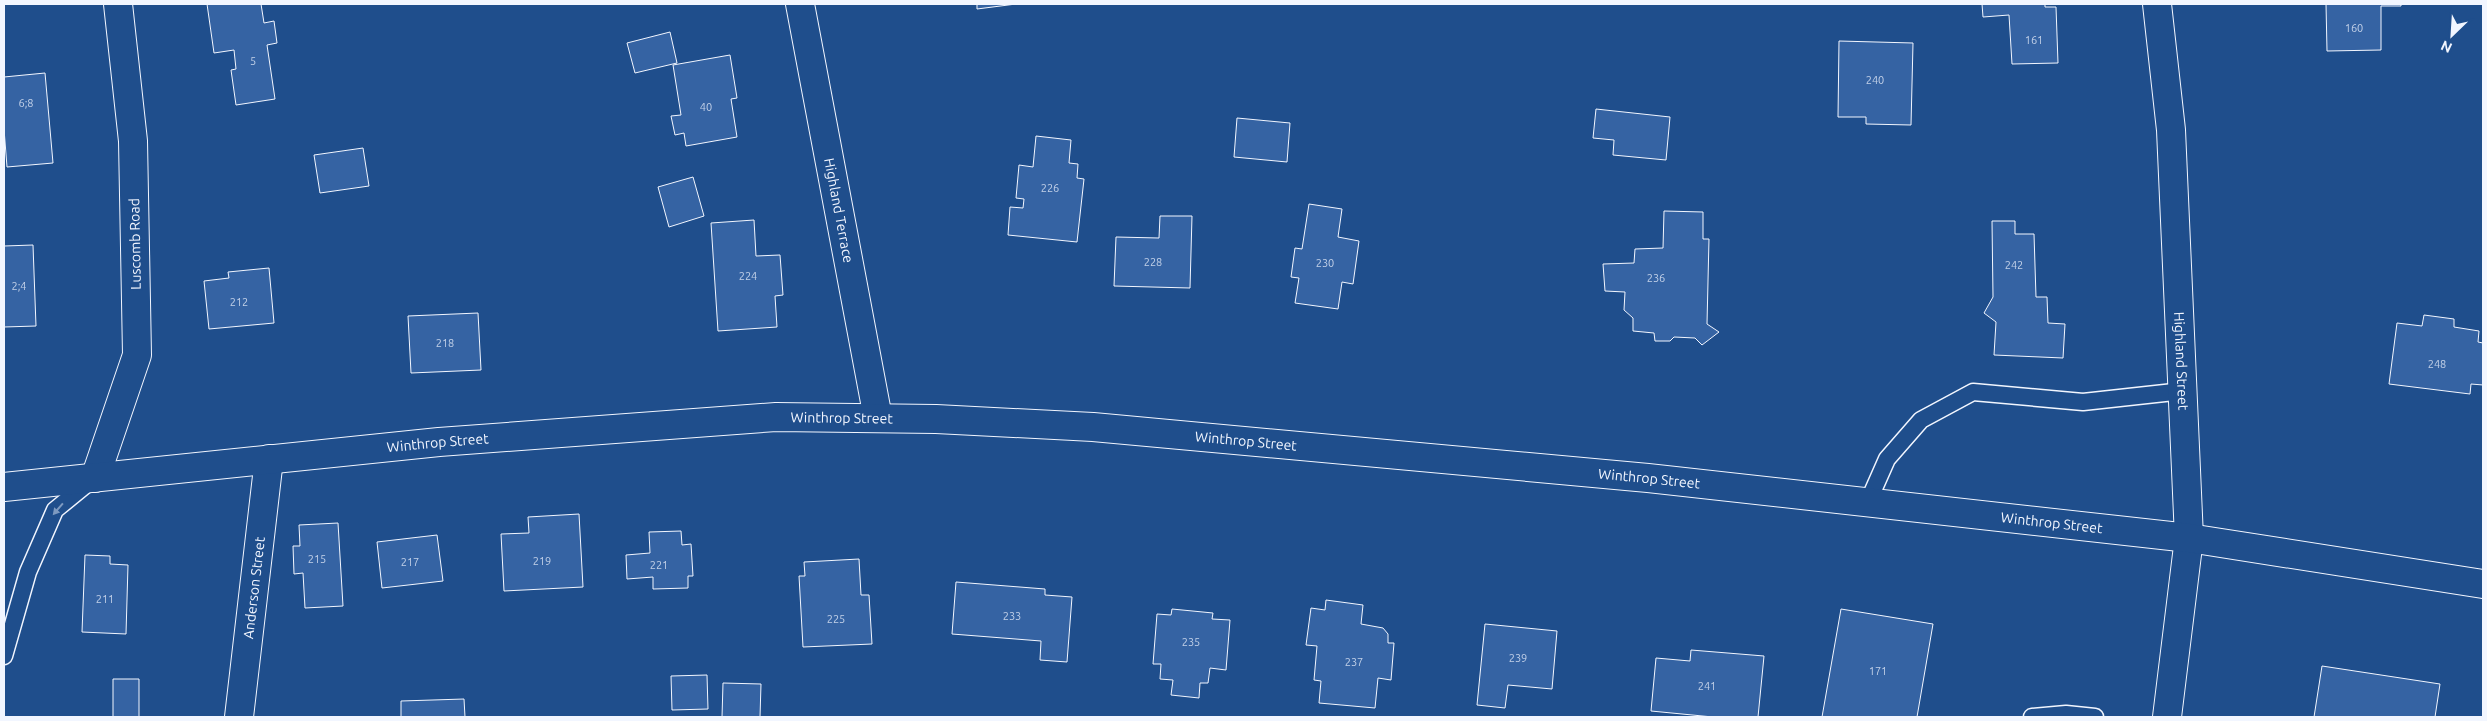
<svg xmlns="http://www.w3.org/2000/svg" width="2487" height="721" font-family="Ubuntu,sans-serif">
<rect width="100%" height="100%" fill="#1f4e8c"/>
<!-- building -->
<path fill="#3563a3" stroke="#f2f6ff" d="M207 4H261L264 23 274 21 277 43 267 45 275 99 236 105 231 70 236 69 234 50 214 53Z
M977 4H1016L977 9Z
M1982 4H2045V7H2056L2058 63 2012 64 2009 15 1983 17Z
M2326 4H2401V6H2381V50L2327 51Z
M670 32 677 63 635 73 627 43Z
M1839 41 1913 43 1911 125 1866 124V117H1838Z
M730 55 737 98 731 99 737 137 686 146 684 133 675 135 671 116 681 115 673 65Z
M45 73 53 163 7 167 4 129V77Z
M1596 109 1670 117 1666 160 1613 155 1614 140 1593 138Z
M1237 118 1290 123 1287 162 1234 157Z
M1036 136 1071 140 1069 163 1078 164 1077 178 1084 179 1077 242 1008 235 1010 207 1023 208 1024 199 1016 198 1019 165 1033 167Z
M363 148 369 186 320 193 314 155Z
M693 177 704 216 669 227 658 187Z
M1309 204 1342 209 1338 237 1359 241 1353 284 1342 282 1338 309 1295 303 1299 278 1291 277 1295 248 1302 249Z
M1664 211 1703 212V239H1709L1707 324 1719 332 1702 345 1695 338 1674 337 1670 341H1655L1654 333 1633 331V318L1624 310 1625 292 1605 291 1603 264 1634 263 1635 249 1663 248Z
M1160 216H1192L1190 288 1114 286 1116 237 1159 238Z
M754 220 756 256 780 255 783 295 775 296 777 327 718 331 711 223Z
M1992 221H2015V234H2034L2036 297H2047L2048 323 2065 324 2063 358 1994 355 1996 322 1984 313 1993 297Z
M33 245 36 326 4 327V246Z
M269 268 274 323 209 329 204 281 229 278 228 272Z
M478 313 481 370 411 373 408 316Z
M2424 315 2454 319V327L2479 331 2478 342 2483 343V385L2471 384 2470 394 2389 384 2397 323 2422 326Z
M579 514 583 587 504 591 501 534 529 533 528 517Z
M338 523 343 606 305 608 303 573 294 574 293 546H300L299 525Z
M681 531 682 545 691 544 693 576H688V588L653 589V577L627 579 626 555 650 553 649 532Z
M437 535 443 581 382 588 377 542Z
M85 555 110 556V564L128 565 126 634 82 632Z
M859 559 861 595H869L872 644 803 647 799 576H805L804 562Z
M956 582 1045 589V595L1072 597 1067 662 1040 660 1041 641 952 634Z
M1326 600 1363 605 1361 624 1383 628 1388 634V643H1394L1391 680 1378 678 1375 708 1319 703 1321 681 1314 680 1317 646 1306 645 1311 608 1325 610Z
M1172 609 1213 613 1212 619 1230 620 1226 670 1210 668 1208 683H1200L1199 698 1171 695 1173 680 1160 679 1161 664H1153L1157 614 1171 615Z
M1841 609 1933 624 1917 717H1822Z
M1485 624 1557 631 1552 689 1508 685 1505 708 1477 705Z
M1691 650 1764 656 1758 717H1713L1651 711 1656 658 1690 661Z
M2322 666 2440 684 2435 717H2314Z
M707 675 708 709 672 710 671 676Z
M113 679H139V717H113Z
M723 683 761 684 760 717H722Z
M464 699 465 717H401V701Z"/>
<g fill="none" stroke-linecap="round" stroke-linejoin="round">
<defs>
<path id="service" d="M1868 502 1887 459 1921 420 1973 392 2083 402 2183 391
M4 656 28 572 55 510 93 479
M2032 717 2066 714 2095 717"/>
<g id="minor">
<path id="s1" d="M800 4 878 418"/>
<path d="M95 478 137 355 133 141 118 4"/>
<path id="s2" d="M239 717 269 459"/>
</g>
<g id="tertiary">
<path id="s3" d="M2157 4 2171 130 2189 538 2167 717"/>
</g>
<g id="trunk">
<path id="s4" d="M4 487 439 442 776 417 936 419 1093 427 1648 478 2189 538 2483 584"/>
</g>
</defs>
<!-- service casing -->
<use href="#service" stroke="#f2f6ff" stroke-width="19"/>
<!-- minor casing -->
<use href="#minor" stroke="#f2f6ff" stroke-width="30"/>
<!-- tertiary casing -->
<use href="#tertiary" stroke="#f2f6ff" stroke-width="30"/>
<!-- trunk casing -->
<use href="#trunk" stroke="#f2f6ff" stroke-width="30"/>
<!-- service -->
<use href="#service" stroke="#1f4e8c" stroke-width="16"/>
<!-- minor -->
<use href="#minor" stroke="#1f4e8c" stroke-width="28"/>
<!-- tertiary -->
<use href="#tertiary" stroke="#1f4e8c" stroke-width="28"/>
<!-- trunk -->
<use href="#trunk" stroke="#1f4e8c" stroke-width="28"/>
</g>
<!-- one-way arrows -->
<defs><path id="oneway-solid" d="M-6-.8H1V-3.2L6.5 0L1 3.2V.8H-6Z" transform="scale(1.25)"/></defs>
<use fill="#7e9ac0" href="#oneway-solid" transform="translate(58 509) rotate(131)"/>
<g text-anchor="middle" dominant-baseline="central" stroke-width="4" stroke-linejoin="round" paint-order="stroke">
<!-- number labels -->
<g font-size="11" fill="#c3d1e8">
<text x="2354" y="28">160</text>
<text x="2034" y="40">161</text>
<text x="253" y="61">5</text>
<text x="1875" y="80">240</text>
<text x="26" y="103">6;8</text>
<text x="706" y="107">40</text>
<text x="1050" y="188">226</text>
<text x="1153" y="262">228</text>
<text x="1325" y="263">230</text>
<text x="2014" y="265">242</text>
<text x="748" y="276">224</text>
<text x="1656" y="278">236</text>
<text x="19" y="286">2;4</text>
<text x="239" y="302">212</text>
<text x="445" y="343">218</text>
<text x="2437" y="364">248</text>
<text x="317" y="559">215</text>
<text x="542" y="561">219</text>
<text x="410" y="562">217</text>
<text x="659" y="565">221</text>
<text x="105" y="599">211</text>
<text x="1012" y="616">233</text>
<text x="836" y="619">225</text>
<text x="1191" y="642">235</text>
<text x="1518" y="658">239</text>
<text x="1354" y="662">237</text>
<text x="1878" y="671">171</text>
<text x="1707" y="686">241</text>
</g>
<!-- street labels -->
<g font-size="14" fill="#f2f6ff" stroke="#1f4e8c">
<text stroke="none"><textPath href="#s1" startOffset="210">Highland Terrace</textPath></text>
<text transform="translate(135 244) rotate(-91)">Luscomb Road</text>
<text stroke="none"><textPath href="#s3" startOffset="358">Highland Street</textPath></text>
<text stroke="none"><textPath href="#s4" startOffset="841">Winthrop Street</textPath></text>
<text stroke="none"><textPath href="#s4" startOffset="1246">Winthrop Street</textPath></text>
<text stroke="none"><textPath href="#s4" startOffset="436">Winthrop Street</textPath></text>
<text stroke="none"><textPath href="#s4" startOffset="1651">Winthrop Street</textPath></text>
<text stroke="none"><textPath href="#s4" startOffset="2056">Winthrop Street</textPath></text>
<text stroke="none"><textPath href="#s2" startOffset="130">Anderson Street</textPath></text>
</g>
</g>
<!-- border -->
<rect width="2487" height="721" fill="none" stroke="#f2f6ff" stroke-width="10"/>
<!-- north arrow -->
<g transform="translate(2452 35) rotate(205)" stroke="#1f4e8c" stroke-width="4" paint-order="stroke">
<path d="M0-4L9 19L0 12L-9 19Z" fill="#f2f6ff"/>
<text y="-8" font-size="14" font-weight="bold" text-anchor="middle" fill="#f2f6ff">N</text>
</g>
</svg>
